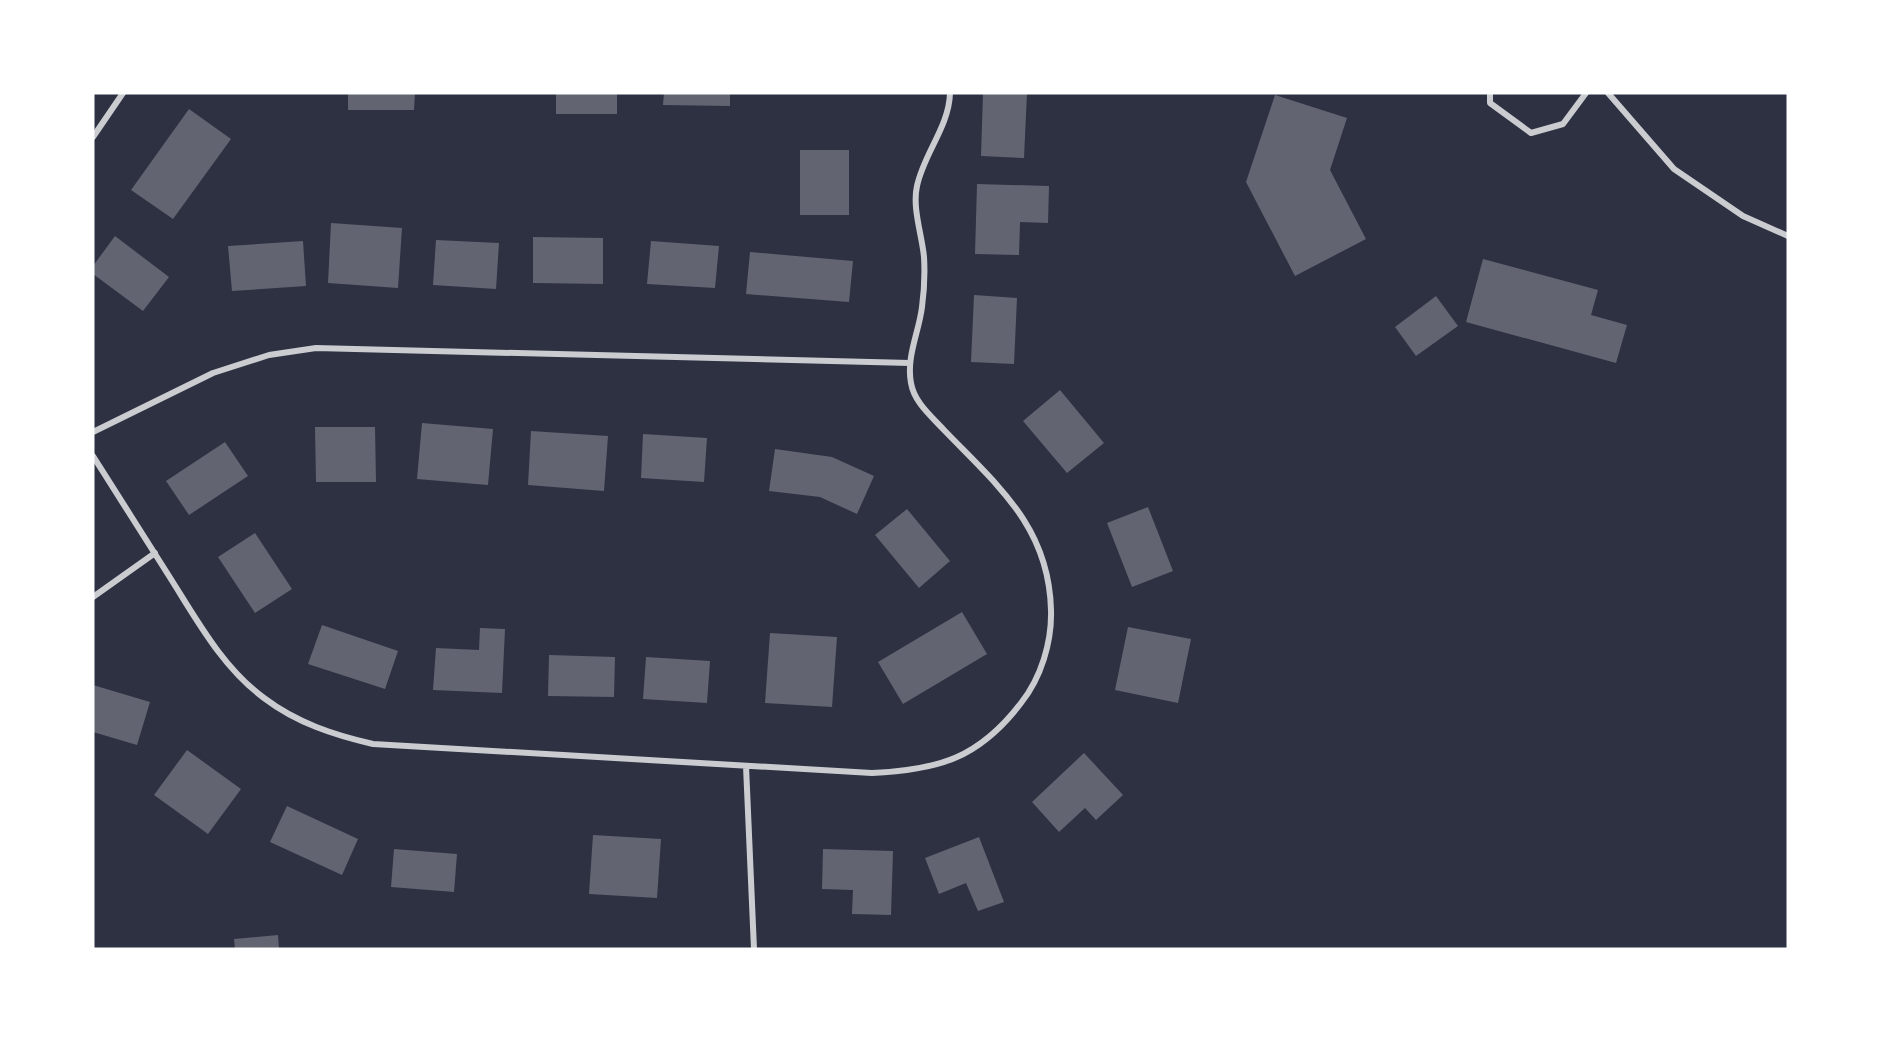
<svg xmlns="http://www.w3.org/2000/svg" width="1881" height="1042" font-family="'PT Sans',sans-serif">
<rect width="100%" height="100%" fill="#2d3142"/>
<!-- building -->
<path fill="#626471" d="M348 93H415L414 110H348Z
M556 93H617V114H556Z
M664 93H730V106L663 105Z
M983 93H1027L1024 158 981 156Z
M1275 95 1347 118 1330 170 1366 239 1295 276 1246 182Z
M189 109 231 139 173 219 131 190Z
M800 150H849V215H800Z
M977 184 1049 186 1048 223 1020 222 1019 255 975 254Z
M331 223 402 228 398 288 328 283Z
M115 236 169 277 143 311 93 274V266Z
M533 237 603 238V284L533 283Z
M436 240 499 243 496 289 433 285Z
M303 241 306 286 232 291 228 246Z
M651 241 719 246 715 288 647 284Z
M750 252 853 261 849 302 746 294Z
M1483 259 1598 290 1591 315 1627 325 1616 363 1466 322Z
M974 295 1017 298 1014 364 971 362Z
M1436 296 1458 326 1416 356 1395 327Z
M1060 390 1104 443 1067 473 1023 421Z
M422 423 493 429 488 485 417 479Z
M315 427H375L376 482H316Z
M531 431 608 436 604 491 528 485Z
M643 434 707 438 704 482 641 478Z
M225 442 248 476 189 515 166 481Z
M775 449 832 457 874 476 857 514 820 497 769 491Z
M1148 507 1173 571 1132 587 1107 523Z
M907 509 950 561 919 588 875 535Z
M255 533 292 589 255 613 218 557Z
M962 612 987 654 903 704 878 662Z
M322 625 398 651 385 689 308 664Z
M1128 627 1191 639 1178 703 1115 690Z
M480 628 505 629 502 693 433 690 436 648 479 650Z
M770 633 837 637 832 707 765 703Z
M549 655 615 657 614 697 548 696Z
M646 657 710 661 707 703 643 699Z
M93 685 150 702 137 745 93 732Z
M187 750 241 789 208 834 154 795Z
M1084 753 1123 795 1096 820 1085 808 1059 832 1032 802Z
M287 806 358 839 342 875 270 842Z
M593 835 661 839 657 898 589 894Z
M979 837 1004 902 978 911 966 883 939 894 925 858Z
M394 849 457 854 454 892 391 887Z
M823 849 893 851 891 915 852 914 853 890 822 889Z
M278 935 279 949H235L234 939Z"/>
<g fill="none" stroke-linecap="round" stroke-linejoin="round">
<!-- minor -->
<path stroke="#caccd0" stroke-width="6" d="M1490 93V103L1531 133 1563 124 1586 93
M1608 93 1674 169 1743 216 1788 236
M93 137 123 93
M93 432 213 373 269 355 316 348 910 363
M93 456C118 496 144 536 169 576 197 620 222 667 264 698 297 723 334 735 373 744L872 773C939 770 979 758 1021 703 1041 678 1052 642 1051 610 1049 527 998 486 944 430 931 416 914 402 911 383 906 357 919 332 922 307 924 292 925 273 924 257 922 235 912 208 917 186 924 153 949 127 950 93
M93 597 155 553
M746 766 754 949"/>
</g>
<!-- border -->
<rect width="1881" height="1042" fill="none" stroke="#ffffff" stroke-width="189"/>
</svg>
